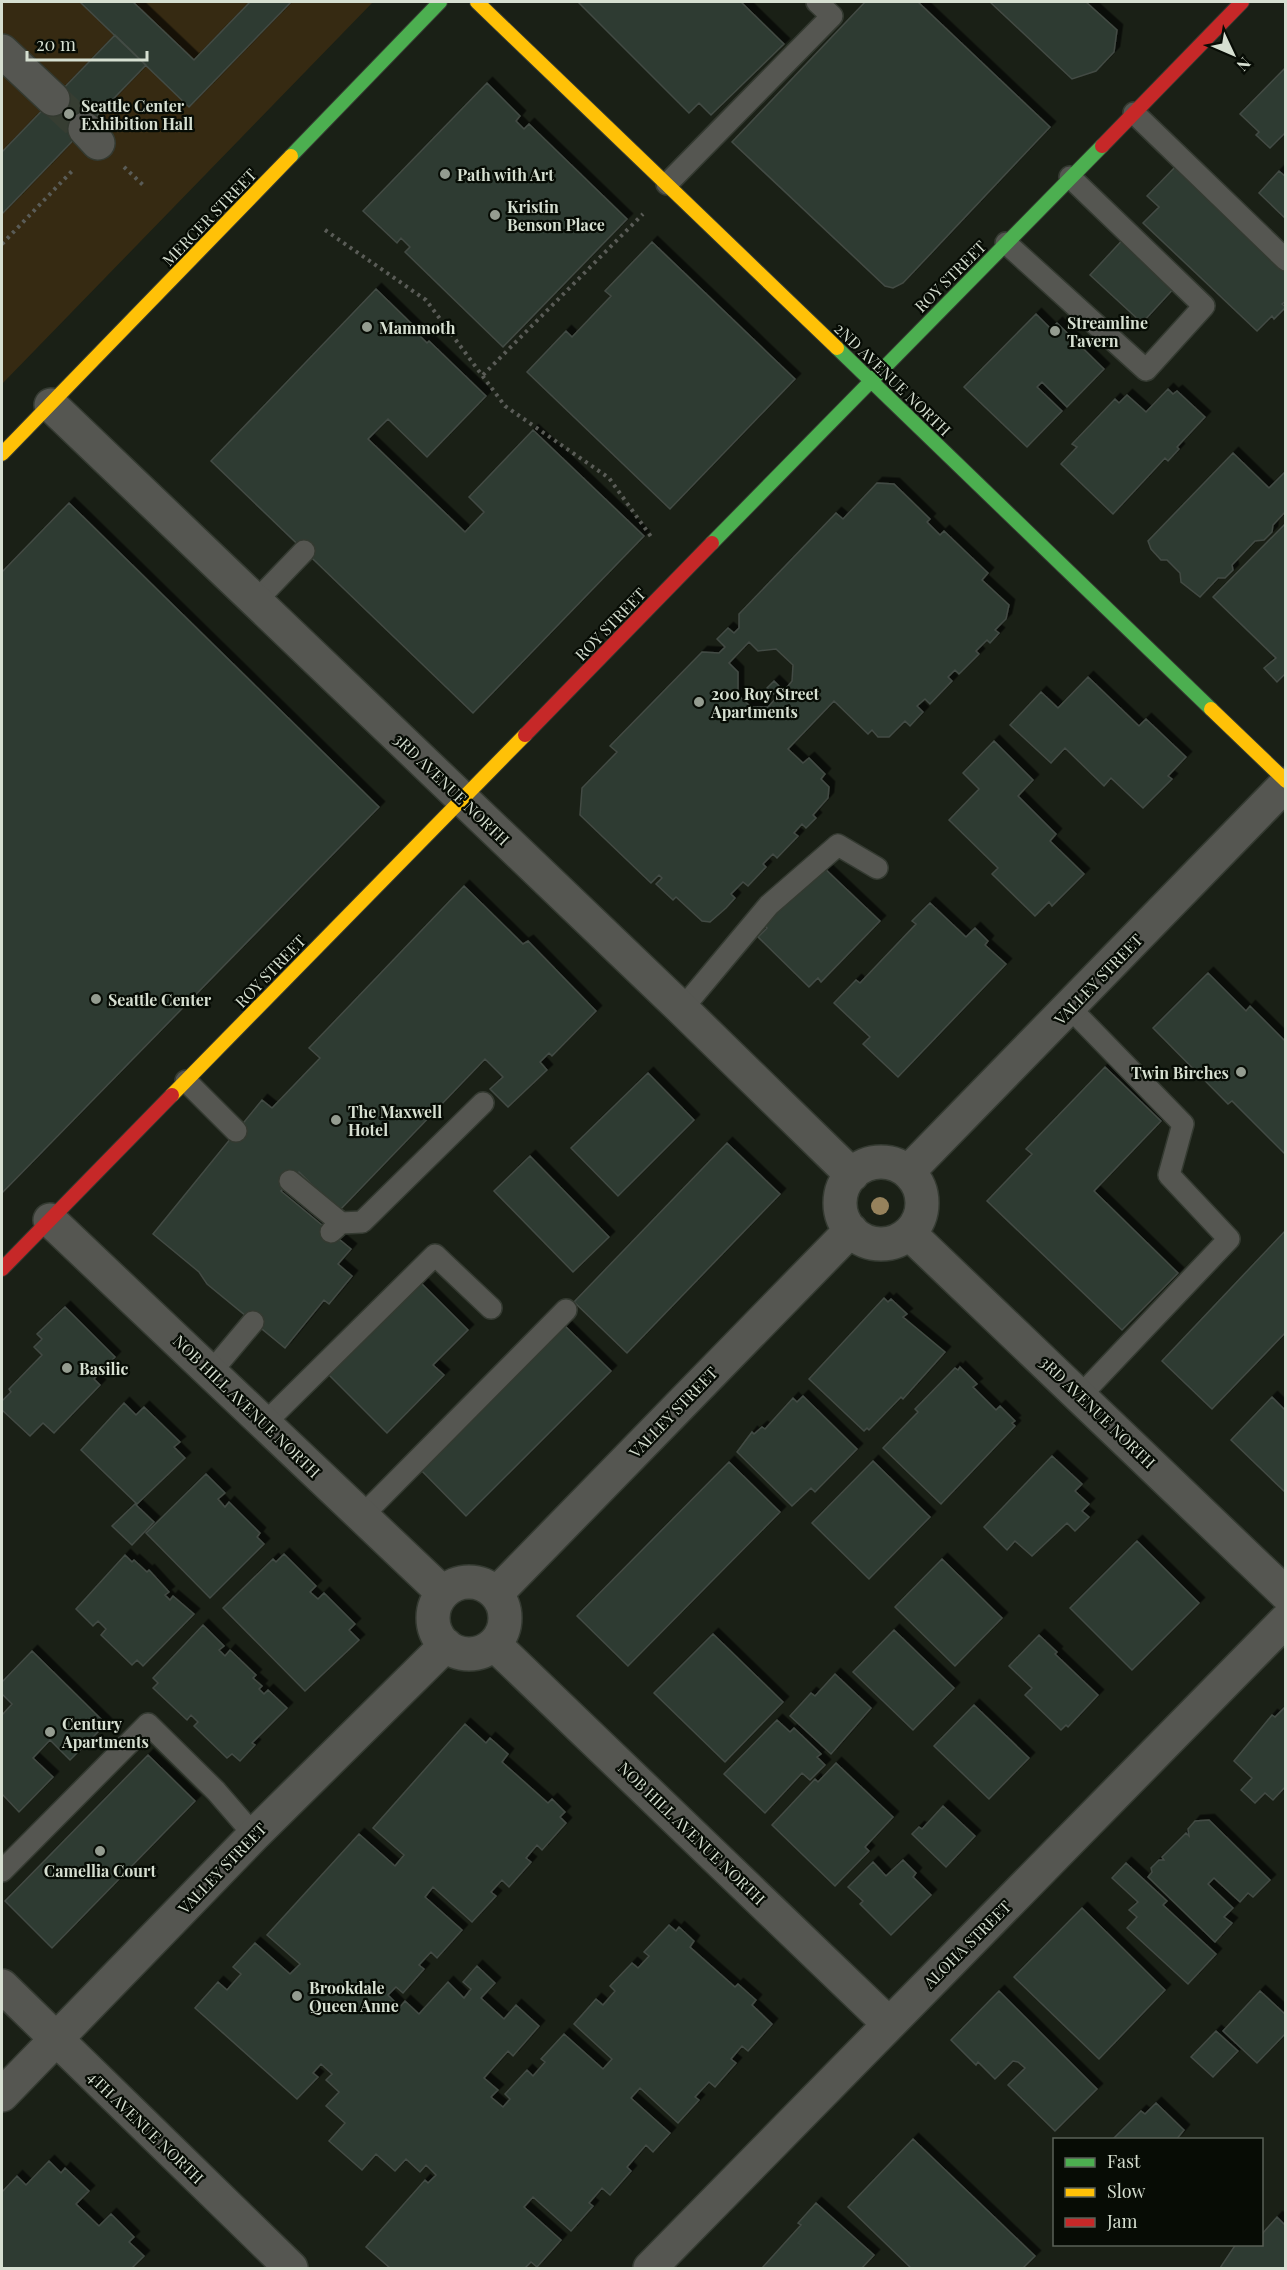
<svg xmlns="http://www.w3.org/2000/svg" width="1287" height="2270" font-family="'Playfair Display',serif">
  <defs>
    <filter id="shadow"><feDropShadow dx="5.5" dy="-5.5" stdDeviation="0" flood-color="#0009"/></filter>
  </defs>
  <rect width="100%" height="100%" fill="#1a2016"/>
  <path fill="#362a12" d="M2 2H373L2 384Z"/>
  <path fill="#2f3a32" stroke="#434b44" stroke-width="1.5" fill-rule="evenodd" filter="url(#shadow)" d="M80 2H133L194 60 250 2H291L189 107Z
    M578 2H741L784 44 711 115 699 103 689 113Z
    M865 2H918L1050 127 903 283 893 288 885 286 732 142Z
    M990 2H1086L1117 30 1114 52 1096 71 1072 79Z
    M115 35 146 65 2 214V152Z
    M1286 67V132L1270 148 1256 135 1259 132 1240 114Z
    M487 83 520 116 516 121 524 129 529 124 627 219 503 347 405 252 410 247 401 238 397 243 363 211Z
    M1178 164 1286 266V301L1282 304 1286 307 1274 319 1272 316 1257 331 1143 223 1159 207 1147 196Z
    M1279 171 1286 177V219L1259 193Z
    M1127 235 1177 285 1142 323 1090 275Z
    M652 242 795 379 670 509 527 372 566 331 572 337 611 296 605 291Z
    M376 289 418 330 416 332 427 343 429 341 486 396 427 457 388 419 368 439 465 532 484 512 469 497 533 430 644 536 473 713 211 461Z
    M1036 314 1051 329 1057 323 1104 369 1067 407 1042 382 1037 387 1062 411 1027 447 964 387Z
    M1168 389 1173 394 1177 391 1205 417 1177 447 1179 449 1168 461 1165 458 1113 514 1061 464 1077 447 1072 444 1115 399 1119 403 1127 395 1146 412Z
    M1233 453 1269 488 1286 471V511L1273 525 1272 532 1264 540 1255 541 1232 565 1233 570 1225 578H1218L1200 597 1181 582 1180 573 1167 560H1161L1151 549 1148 541Z
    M877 483 894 484 930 519 927 522 940 535 944 531 988 573 982 580 1009 605 1006 619 995 630 999 633 990 643 987 640 976 651 979 654 959 674 955 670 948 677 952 681 930 704 925 699 917 706 923 712 910 726 905 721 889 737H878L872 730 868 734 834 701 788 749 803 763 809 758 825 774 821 779 829 787 828 798 813 815 816 818 806 828 802 824 794 833 798 836 777 858 773 854 763 864 766 867 748 886 743 882 731 894 735 898 726 908 710 922 702 921 676 897 673 900 656 884 662 878 659 875 651 883 580 815 582 788 617 752 610 746 702 652 719 653 725 647 717 639 728 628 734 633 739 628V614L836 513 843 519ZM749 642 758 651 776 649 793 665 792 681 784 691 774 681 767 688 777 697 768 707H751L738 695V672L729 663Z
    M69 503 379 807 2 1193V572Z
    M1286 523V673L1277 682 1264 668 1276 658 1213 597Z
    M1088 677 1139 726 1146 719 1186 757 1168 776 1172 779 1143 808 1111 778 1104 786 1065 748 1051 763 1010 725 1041 692 1058 708Z
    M994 741 1033 780 1018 796 1056 834 1050 841 1084 874 1052 906 1049 902 1035 916 992 874 998 868 949 820 979 789 963 773Z
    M822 866 880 921 821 982 818 978 809 987 758 937 767 928 764 925Z
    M464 886 523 944 528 941 596 1011 552 1056 549 1053 540 1062 547 1070 508 1107 490 1089 503 1077 485 1059 339 1211 299 1172 281 1191 351 1249 338 1264 352 1276 329 1304 324 1300 285 1348 207 1284 199 1272 153 1234 262 1100 272 1108 320 1058 309 1048Z
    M930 903 966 937 975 928 988 941 985 945 1006 964 898 1077 863 1044 870 1037 834 1003 856 980 860 983 916 924 912 921Z
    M1208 973 1246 1011 1250 1006 1286 1042V1155L1232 1101 1228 1104 1153 1028Z
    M1105 1067 1161 1121 1094 1191 1178 1273 1122 1330 987 1201 1032 1154 1026 1149Z
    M648 1073 694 1120 618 1196 571 1148Z
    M727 1143 780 1194 627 1353 574 1302Z
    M530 1156 609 1237 573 1272 494 1191Z
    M1285 1231 1286 1332 1212 1409 1162 1361Z
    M421 1283 468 1330 433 1365 444 1375 387 1433 329 1375Z
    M884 1298 888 1302 891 1299 907 1314 903 1317 945 1352 903 1399 901 1397 869 1430 867 1428 864 1431 809 1379Z
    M65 1307 115 1357 94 1379 100 1385 54 1433 43 1423 30 1436 2 1410V1401L11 1392 9 1389 42 1355 34 1347 42 1339 37 1334Z
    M562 1323 611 1371 466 1516 418 1467Z
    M960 1367 977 1384 973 1387 996 1410 1000 1406 1015 1421 1012 1423 1015 1426 941 1504 883 1448 918 1412 915 1409 955 1368 958 1370Z
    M803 1396 857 1449 815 1492 811 1488 792 1506 737 1452 752 1432 754 1434 762 1427 765 1429 793 1398 797 1402Z
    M1272 1397 1286 1411V1493L1231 1440Z
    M124 1403 136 1415 144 1407 180 1442 174 1447 185 1458 137 1504 81 1450Z
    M1052 1456 1082 1484 1075 1491 1089 1504 1082 1511 1089 1517 1075 1531 1067 1523 1032 1556 1015 1541 1007 1550 984 1527Z
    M873 1461 930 1517 869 1579 812 1523Z
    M729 1462 780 1512 628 1666 577 1616Z
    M206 1474 225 1493 218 1499 225 1507 229 1502 260 1533 257 1537 264 1544 210 1598 146 1533Z
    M135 1504 154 1522 132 1545 112 1526Z
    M1137 1541 1199 1603 1132 1670 1070 1608Z
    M284 1554 316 1586 310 1592 318 1599 324 1593 355 1624 349 1630 359 1640 305 1691 223 1608 273 1559 276 1562Z
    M125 1555 132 1562 134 1560 147 1572 149 1570 169 1592 165 1595 170 1600 173 1596 194 1614 143 1666 137 1660 132 1665 101 1635 106 1629 98 1621 93 1626 76 1609Z
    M942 1559 1002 1618 955 1666 895 1607Z
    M203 1625 224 1646 219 1650 225 1656 230 1650 256 1675 253 1678 262 1686 259 1689 264 1694 268 1690 287 1708 252 1743 255 1745 240 1761 232 1754 227 1758 194 1726 198 1722 191 1715 187 1720 153 1688 158 1683 153 1678Z
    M894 1630 954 1688 913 1730 853 1672Z
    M713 1634 783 1702 725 1762 654 1693Z
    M1039 1635 1057 1652 1055 1654 1098 1695 1068 1727 1066 1725 1061 1730 1025 1695 1032 1688 1009 1666Z
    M32 1651 106 1724 70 1760 50 1740 33 1758 53 1777 19 1812 2 1794V1715L12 1704 2 1694V1682Z
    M835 1674 871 1708 831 1754 790 1716 811 1693 815 1696Z
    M974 1705 1029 1758 989 1799 934 1746Z
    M1286 1706V1786L1273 1800 1265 1793 1255 1803 1241 1790 1252 1778 1234 1761 1272 1715 1275 1717Z
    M777 1720 790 1732 794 1728 821 1754 817 1757 825 1765 810 1780 802 1773 765 1813 724 1774Z
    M465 1724 486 1743 490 1738 508 1754 502 1762 548 1803 552 1799 565 1812 560 1817 566 1823 542 1850 537 1845 526 1858 531 1862 509 1887 502 1880 491 1892 496 1896 472 1922 433 1887 425 1897 462 1930 437 1958 431 1952 419 1965 424 1969 403 1993 396 1987 388 1995 400 2007 405 2001 419 2014 448 1982 464 1998 471 1989 463 1982 477 1966 495 1983 481 1998 504 2019 516 2005 539 2026 513 2056 508 2051 484 2078 498 2090 491 2097 503 2107 510 2099 505 2094 527 2070 533 2076 545 2062 541 2059 564 2034 603 2069 612 2059 574 2024 596 1999 603 2005 615 1991 610 1986 632 1963 638 1968 649 1956 644 1952 669 1925 676 1931 679 1927 694 1941 690 1947 735 1987 738 1984 756 2000 752 2005 772 2024 748 2051 742 2046 731 2059 736 2063 715 2087 709 2082 695 2097 699 2100 678 2123 640 2088 631 2098 670 2133 653 2152 646 2145 627 2167 631 2171 610 2195 602 2188 589 2203 593 2206 571 2231 533 2197 524 2207 561 2240 537 2267 531 2262 525 2268H390L366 2247 425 2180 428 2183 436 2175 426 2165 420 2172 406 2159 395 2171 376 2154 362 2170 329 2141 345 2123 326 2106 339 2092 326 2080 332 2074 321 2064 313 2073 318 2077 297 2099 195 2008 218 1982 227 1990 241 1974 233 1967 255 1943 290 1974 300 1964 267 1935 359 1834 395 1866 404 1855 373 1828Z
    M148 1755 195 1801 52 1948 5 1901Z
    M836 1763 893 1817 865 1847 869 1851 835 1886 772 1825 815 1779 818 1782Z
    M943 1806 975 1836 946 1867 912 1834 919 1827 922 1829Z
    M1209 1820 1270 1880 1253 1897 1248 1893 1240 1902 1214 1878 1208 1884 1233 1908 1224 1917 1232 1923 1215 1942 1148 1877 1152 1872 1151 1868 1159 1860H1164L1162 1857 1186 1833 1189 1836 1188 1829 1195 1821Z
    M903 1860 916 1873 913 1877 931 1895 891 1935 860 1904 863 1901 848 1887 873 1862 886 1876Z
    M1126 1863 1167 1901 1163 1905 1216 1954 1188 1984 1127 1928 1137 1917 1129 1910 1138 1902 1112 1878Z
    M1082 1908 1165 1990 1099 2059 1014 1977Z
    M999 1991 1097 2089 1055 2131 1008 2085 1025 2068 1018 2062 1013 2061 995 2079 978 2062 976 2065 951 2040Z
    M1260 1991 1286 2015V2033L1257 2063 1223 2031Z
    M1216 2031 1238 2051 1213 2077 1191 2057Z
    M1156 2103 1184 2130 1176 2140H1112L1141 2111 1145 2114Z
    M913 2139 1035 2256 1023 2268H911L848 2207Z
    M49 2161 61 2173 65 2168 89 2191 76 2204 99 2226 111 2214 134 2237 129 2242 144 2256 132 2268H2V2192L17 2176 26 2185Z
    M816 2203 874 2255 862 2268H762L801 2225 798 2223Z
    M1277 2217 1286 2226V2268H1220L1236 2244H1262V2234Z"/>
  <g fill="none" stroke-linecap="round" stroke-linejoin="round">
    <path stroke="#363d32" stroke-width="33" stroke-dasharray="33 16" stroke-linecap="butt" d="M53 99 85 129"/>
    <g stroke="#343a31" stroke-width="24">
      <path id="lane" d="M1134 113 1286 260
        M667 184 832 16 817 2
        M1006 243 1146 370 1204 306 1070 177
        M256 601 304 551
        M1070 1008 1183 1124 1169 1175 1229 1239 1081 1395
        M682 1009 769 905 838 845 877 868
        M186 1081 236 1131
        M290 1181 341 1223
        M331 1232 341 1223 362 1222 483 1103
        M211 1372 253 1322
        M265 1423 435 1255 491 1308
        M362 1516 566 1310
        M2 1871 148 1724 216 1791 254 1835"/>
    </g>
    <g stroke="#343a31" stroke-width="36">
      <path id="street" d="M2 51 53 99
        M85 129 98 143
        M51 405 682 1009 852 1175
        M840 1203a41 41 0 1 1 82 0a41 41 0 1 1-82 0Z
        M908 1172 1286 784
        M50 1220 443 1593
        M909 1233 1286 1594
        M433 1618a36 36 0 1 1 72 0a36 36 0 1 1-72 0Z
        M496 1594 851 1230
        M494 1644 889 2024
        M2 1986 291 2268
        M2 2095 254 1835 446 1645
        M650 2268 1286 1620"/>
    </g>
    <g stroke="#343a31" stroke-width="16">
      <path id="fast" d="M291 156 440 2
        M837 348 1211 709
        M712 543 1102 146"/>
    </g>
    <g stroke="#343a31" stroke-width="16">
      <path id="slow" d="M477 2 837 348
        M2 454 291 156
        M1211 709 1286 781
        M172 1095 525 735"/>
    </g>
    <g stroke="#343a31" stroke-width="16">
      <path id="jam" d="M1102 146 1242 2
        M525 735 712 543
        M2 1269 172 1095"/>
    </g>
    <path stroke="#5a5c57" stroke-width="4" stroke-dasharray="3 4.5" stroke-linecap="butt" d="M124 167 143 185
      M325 230 426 300 505 406 609 478 652 538
      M2 244 74 169
      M483 375 643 214"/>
    <use href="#lane" stroke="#555651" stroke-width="21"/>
    <use href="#street" stroke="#555651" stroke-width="33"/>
    <use href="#fast" stroke="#4caf50" stroke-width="14"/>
    <use href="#slow" stroke="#ffc107" stroke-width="14"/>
    <use href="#jam" stroke="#c62828" stroke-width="14"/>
  </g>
  <circle fill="#96825c" cx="880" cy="1206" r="9"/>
  <g fill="#949c90" stroke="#070c05" stroke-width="2">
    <circle cx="69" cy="114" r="6"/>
    <circle cx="445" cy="174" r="6"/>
    <circle cx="495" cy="215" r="6"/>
    <circle cx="367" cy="327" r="6"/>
    <circle cx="1055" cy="331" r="6"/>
    <circle cx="699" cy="702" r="6"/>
    <circle cx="96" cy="999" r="6"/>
    <circle cx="1241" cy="1072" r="6"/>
    <circle cx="336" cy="1120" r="6"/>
    <circle cx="67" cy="1368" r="6"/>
    <circle cx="50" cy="1732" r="6"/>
    <circle cx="100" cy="1851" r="6"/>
    <circle cx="297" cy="1996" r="6"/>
  </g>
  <g text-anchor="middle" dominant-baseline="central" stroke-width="4.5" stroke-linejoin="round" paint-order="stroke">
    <g font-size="16" font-weight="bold" fill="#d6dfd1" stroke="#070c05" text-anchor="start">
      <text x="81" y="105">Seattle Center<tspan x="81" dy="18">Exhibition Hall</tspan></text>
      <text x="457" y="174">Path with Art</text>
      <text x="507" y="206">Kristin<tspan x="507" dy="18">Benson Place</tspan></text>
      <text x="1067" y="322">Streamline<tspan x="1067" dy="18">Tavern</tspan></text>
      <text x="379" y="327">Mammoth</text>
      <text x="711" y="693">200 Roy Street<tspan x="711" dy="18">Apartments</tspan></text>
      <text x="108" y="999">Seattle Center</text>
      <text x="1229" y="1072" text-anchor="end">Twin Birches</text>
      <text x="348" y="1111">The Maxwell<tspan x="348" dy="18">Hotel</tspan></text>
      <text x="79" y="1368">Basilic</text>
      <text x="62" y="1723">Century<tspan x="62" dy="18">Apartments</tspan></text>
      <text x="100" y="1870" text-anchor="middle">Camellia Court</text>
      <text x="309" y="1987">Brookdale<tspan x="309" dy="18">Queen Anne</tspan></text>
    </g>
    <g font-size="16" fill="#d6dfd1" stroke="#070c05">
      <text transform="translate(209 217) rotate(-46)">MERCER STREET</text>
      <text transform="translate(950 276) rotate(-45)">ROY STREET</text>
      <text transform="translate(893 379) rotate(44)">2ND AVENUE NORTH</text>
      <text transform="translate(610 624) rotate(-46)">ROY STREET</text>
      <text transform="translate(452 789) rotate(44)">3RD AVENUE NORTH</text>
      <text transform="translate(270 971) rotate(-46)">ROY STREET</text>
      <text transform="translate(1098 979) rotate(-46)">VALLEY STREET</text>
      <text transform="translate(247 1406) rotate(44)">NOB HILL AVENUE NORTH</text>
      <text transform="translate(673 1412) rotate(-46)">VALLEY STREET</text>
      <text transform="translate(1098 1412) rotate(44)">3RD AVENUE NORTH</text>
      <text transform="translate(692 1833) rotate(44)">NOB HILL AVENUE NORTH</text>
      <text transform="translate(222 1868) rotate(-46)">VALLEY STREET</text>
      <text transform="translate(967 1944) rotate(-45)">ALOHA STREET</text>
      <text transform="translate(146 2127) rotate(44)">4TH AVENUE NORTH</text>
    </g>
  </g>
  <rect width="1287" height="2270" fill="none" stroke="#d6dfd1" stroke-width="6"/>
  <rect x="1053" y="2138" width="210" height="108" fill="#070c05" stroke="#5a6057" stroke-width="1.5"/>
  <rect x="1065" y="2158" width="30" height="9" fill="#4caf50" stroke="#5a6057" stroke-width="1.5"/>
  <text x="1107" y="2168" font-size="18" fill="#d6dfd1">Fast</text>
  <rect x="1065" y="2188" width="30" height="9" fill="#ffc107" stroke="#5a6057" stroke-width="1.5"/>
  <text x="1107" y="2198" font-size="18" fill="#d6dfd1">Slow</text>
  <rect x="1065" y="2218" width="30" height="9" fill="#c62828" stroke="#5a6057" stroke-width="1.5"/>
  <text x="1107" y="2228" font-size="18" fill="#d6dfd1">Jam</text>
  <g transform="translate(1233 54) rotate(134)" stroke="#070c05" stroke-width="4.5" paint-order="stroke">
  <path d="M0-4.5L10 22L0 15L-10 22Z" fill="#d6dfd1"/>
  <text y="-9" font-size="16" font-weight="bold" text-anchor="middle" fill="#d6dfd1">N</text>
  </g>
  <path d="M27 51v9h120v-9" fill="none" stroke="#d6dfd1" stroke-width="3"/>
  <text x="36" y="51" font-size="18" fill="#d6dfd1" stroke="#070c05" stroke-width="4.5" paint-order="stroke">20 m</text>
</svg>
